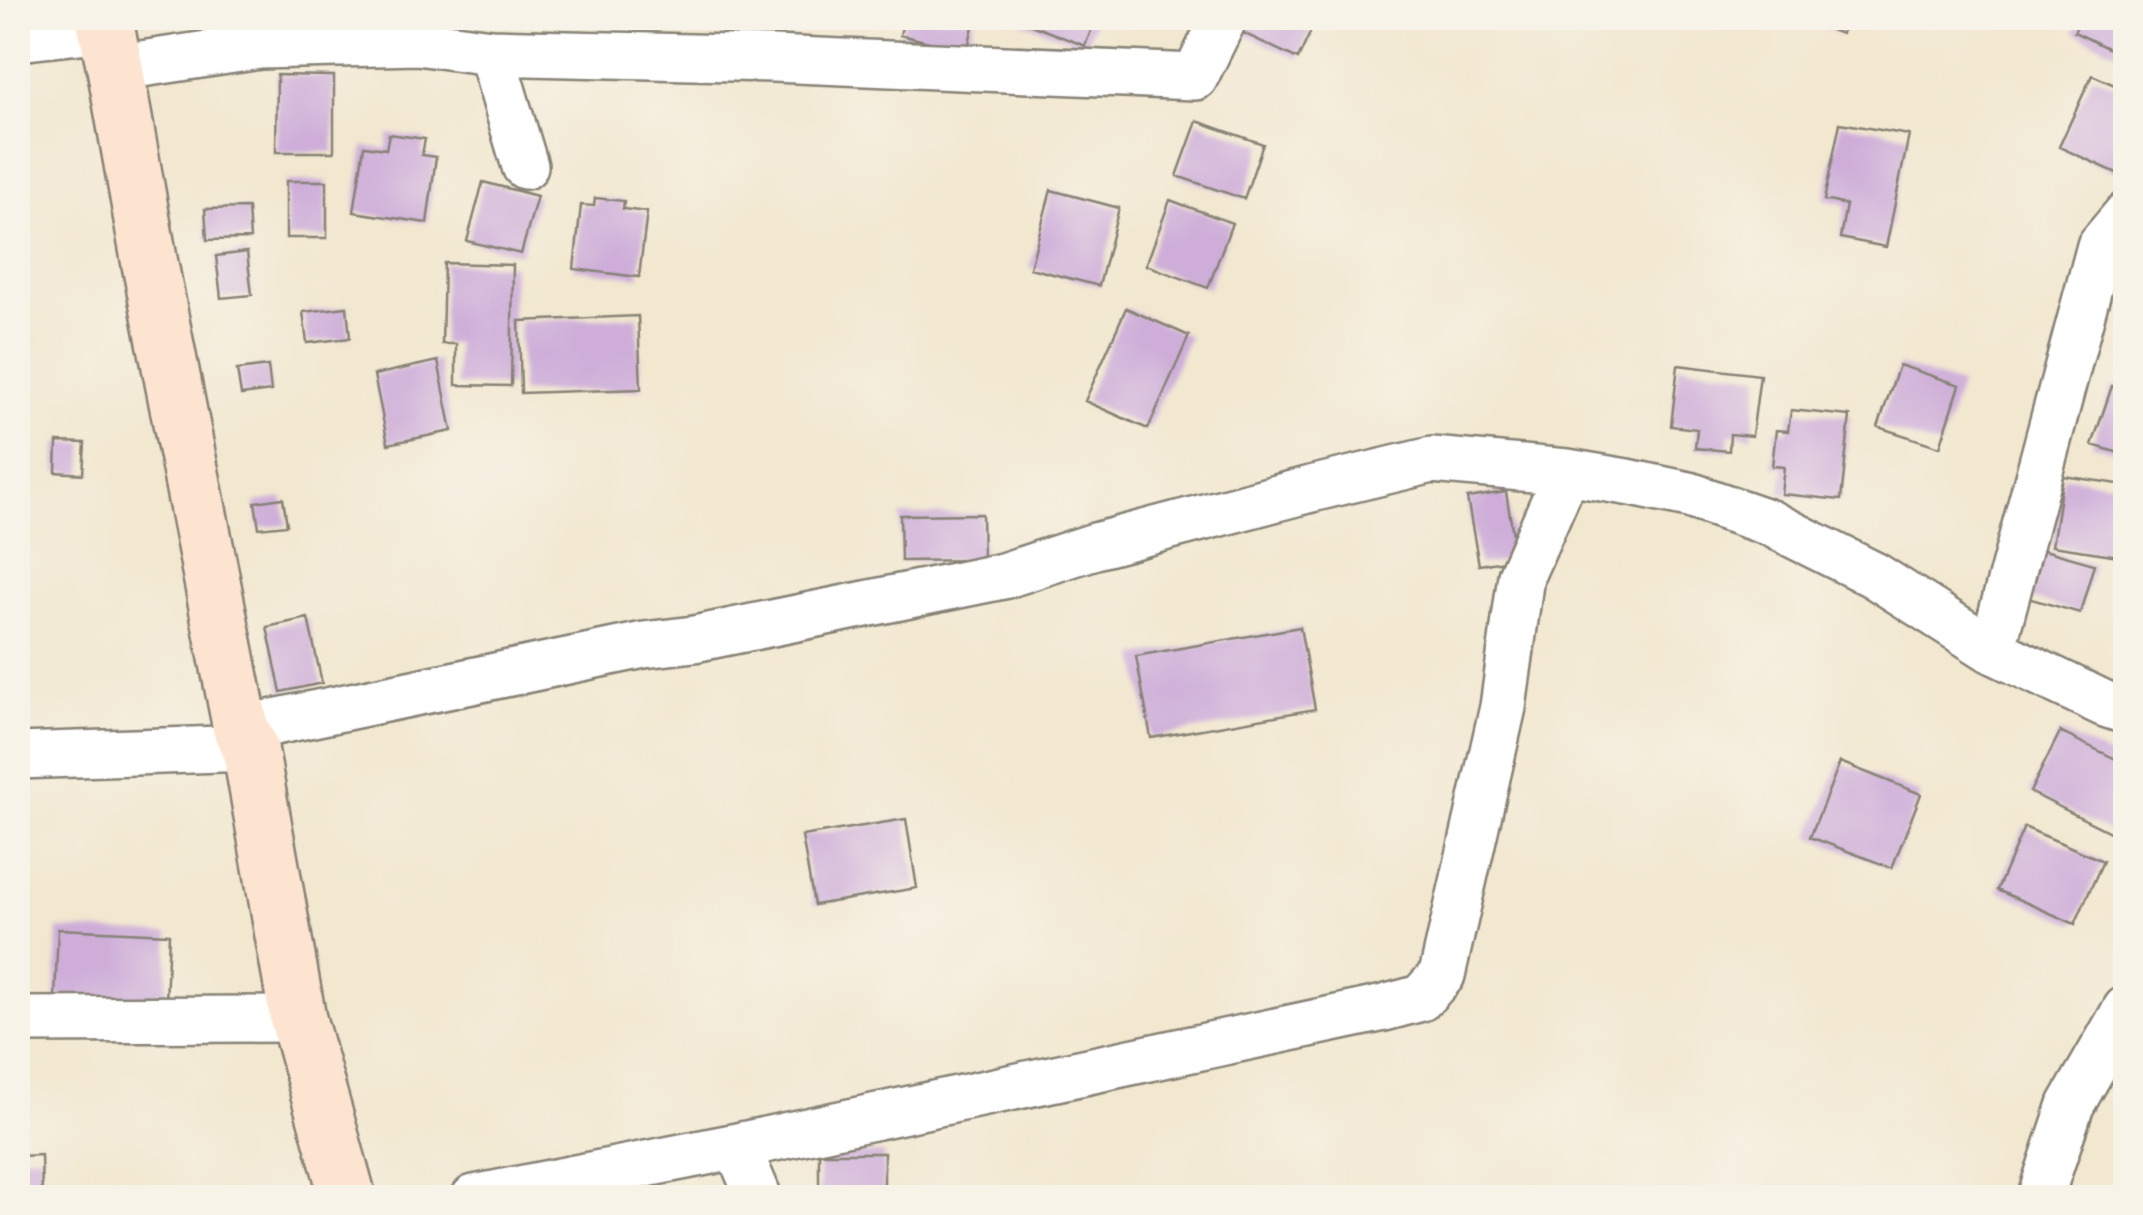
<svg xmlns="http://www.w3.org/2000/svg" width="2143" height="1215" font-family="Dekko,sans-serif">
  <rect width="100%" height="100%" fill="#f7f3e8"/>
  <filter id="ink" filterUnits="userSpaceOnUse"><feTurbulence type="fractalNoise" baseFrequency=".01" numOctaves="2"/><feDisplacementMap in="SourceGraphic" scale="20" xChannelSelector="R" yChannelSelector="G"/><feConvolveMatrix kernelMatrix="1 2 1 2 8 2 1 2 1" color-interpolation-filters="sRGB"/></filter>
  <filter id="wash" filterUnits="userSpaceOnUse"><feTurbulence type="fractalNoise" baseFrequency=".0048" numOctaves="4" result="noise"/><feDisplacementMap in="SourceGraphic" scale="40" xChannelSelector="R" yChannelSelector="G"/><feGaussianBlur stdDeviation="2.25" result="paint"/><feColorMatrix in="noise" values="0 0 0 0 0 0 0 0 0 0 0 0 0 0 0 0 0 1.4 0 .05"/><feComposite in="paint" operator="in"/></filter>
  <g filter="url(#wash)">
    <rect width="100%" height="100%" fill="#f2e7cf"/>
    <g id="blocks">
      <path fill="#ceaed9" d="M904 18H975L967 51 900 35Z
        M1013 18H1096L1085 46Z
        M1251 18H1317L1298 59 1243 33Z
        M1801 18H1848L1841 34Z
        M2081 18H2126V57L2074 32Z
        M277 75 334 76V152H276Z
        M2092 75 2126 90V160L2119 174 2059 147Z
        M1197 121 1263 144 1244 199 1177 176Z
        M1840 123 1909 135 1886 247 1840 238 1846 205 1824 200Z
        M389 134 425 139 422 155 436 157 427 223 354 212 364 146 386 149Z
        M286 181H327V238H286Z
        M483 182 537 196 521 254 467 241Z
        M1051 190 1119 208 1099 286 1030 268Z
        M595 198 624 201 623 209 647 212 639 277 574 269 581 205 594 206Z
        M1170 200 1232 223 1208 288 1146 265Z
        M248 208 250 239 207 240 205 209Z
        M247 252 252 295 221 298 216 256Z
        M444 263 513 265 511 386 456 385V344H442Z
        M347 307 350 338 307 343 303 312Z
        M1126 308 1189 336 1148 429 1085 401Z
        M638 316 641 389 521 393 519 321Z
        M438 361 452 431 388 444 374 375Z
        M1678 365 1760 375 1752 436 1730 434 1729 451 1695 448 1697 429 1671 426Z
        M1899 365 1960 385 1940 447 1878 427Z
        M268 366 271 391 241 395 237 370Z
        M2112 386 2126 390V455L2092 445Z
        M1791 410 1850 416 1841 500 1781 494 1784 467 1772 466 1776 430 1788 431Z
        M57 442 85 443 83 474 56 472Z
        M2063 476 2126 485V557L2052 546Z
        M1506 492 1517 559 1479 565 1467 498Z
        M283 498 287 525 259 528 255 502Z
        M982 514 983 560 901 561 900 515Z
        M2037 548 2094 564 2080 613 2024 597Z
        M308 618 322 683 281 692 267 627Z
        M1300 627 1315 709 1151 738 1136 656Z
        M2060 732 2126 764V806L2112 833 2030 792Z
        M1840 762 1921 794 1892 868 1810 837Z
        M906 819 917 888 814 905 802 836Z
        M2024 827 2103 861 2075 924 1997 890Z
        M58 929 169 934 166 1002 55 997Z
        M819 1153H884V1198H819Z
        M41 1155 42 1198H18V1156Z"/>
    </g>
  </g>
  <g filter="url(#ink)">
    <use href="#blocks" fill-opacity="0" stroke="#878276" stroke-width="2.5"/>
    <g fill="none" stroke-linecap="round" stroke-linejoin="round">
      <g stroke="#878276" stroke-width="50">
        <path id="minor" d="M18 38 106 28
          M491 52 525 166
          M115 68 260 46 417 42 491 52 773 59 1195 77 1224 18
          M1992 650 2100 246 2126 215
          M241 729 644 645 694 639 1003 576 1095 546 1311 489 1432 460 1567 472 1632 483 1689 495 1770 523 1874 575 1992 650 2105 704 2126 711
          M18 756 250 748
          M18 1020 298 1019
          M737 1146 759 1198
          M474 1198 737 1146 1384 1008 1421 998 1442 975 1503 707 1521 576 1567 472
          M2040 1198 2071 1105 2126 1009"/>
      </g>
      <g stroke="#878276" stroke-width="60">
        <path id="secondary" d="M104 18 115 68 149 259 241 729 250 748 298 1019 348 1198"/>
      </g>
      <use href="#minor" stroke="#fff" stroke-width="45"/>
      <use href="#secondary" stroke="#fde4d0" stroke-width="55"/>
    </g>
  </g>
  <rect width="2143" height="1215" fill="none" stroke="#f7f3e8" stroke-width="60"/>
</svg>
